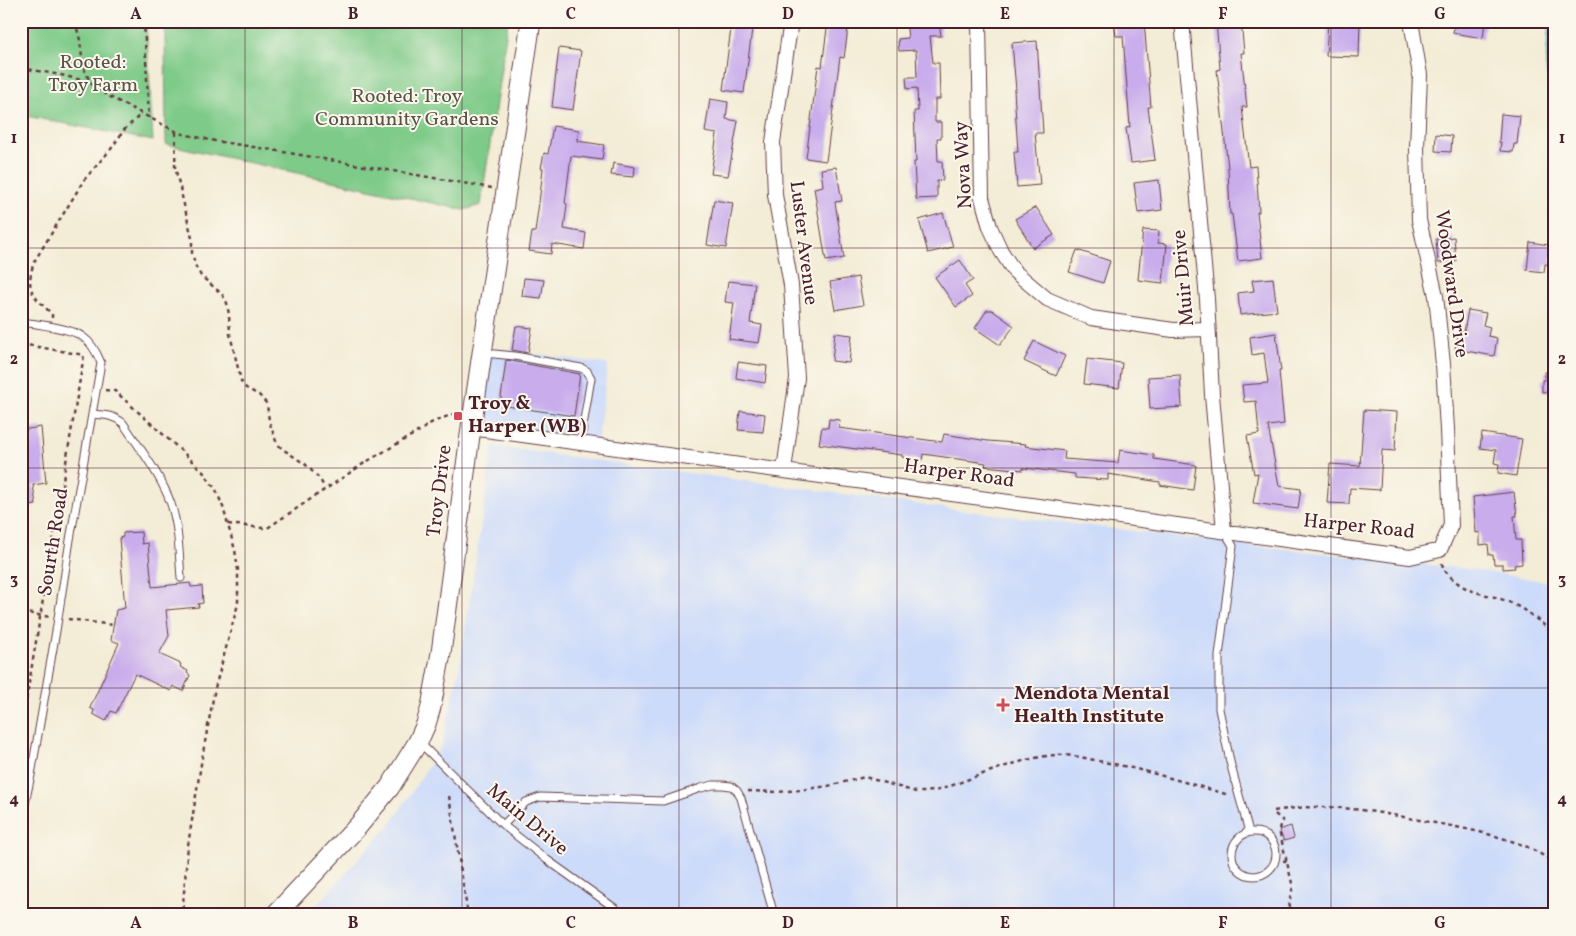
<svg xmlns="http://www.w3.org/2000/svg" width="1576" height="936" font-family="Vollkorn,serif">
  <rect width="100%" height="100%" fill="#fbf7ec"/>
  <filter id="ink" filterUnits="userSpaceOnUse"><feTurbulence type="fractalNoise" baseFrequency=".02" numOctaves="2"/><feDisplacementMap in="SourceGraphic" scale="10" xChannelSelector="R" yChannelSelector="G"/><feConvolveMatrix kernelMatrix="1 2 1 2 8 2 1 2 1" color-interpolation-filters="sRGB"/></filter>
  <filter id="wash" filterUnits="userSpaceOnUse"><feTurbulence type="fractalNoise" baseFrequency=".0096" numOctaves="4" result="noise"/><feDisplacementMap in="SourceGraphic" scale="20" xChannelSelector="R" yChannelSelector="G"/><feGaussianBlur stdDeviation="1.12" result="paint"/><feColorMatrix in="noise" values="0 0 0 0 0 0 0 0 0 0 0 0 0 0 0 0 0 1.4 0 .05"/><feComposite in="paint" operator="in"/></filter>
  <g filter="url(#wash)">
    <rect width="100%" height="100%" fill="#f3ecd6"/>
    <path fill="#cddbfa" d="M483 347 608 364 597 445 471 428Z
      M493 446 951 509 1257 546 1469 569 1555 583V915H308L393 821 442 745 460 664Z"/>
    <path fill="#7eca88" stroke="#64745a" d="M21 21H146L153 141 21 115Z
      M165 21H508L481 205 464 210 166 144Z"/>
    <path fill="#4ab9c1" stroke="#4a6c76" d="M1549 21H1555V132L1546 65Z"/>
    <g id="blocks">
      <path fill="#c8acec" d="M732 21H753L744 93 723 90Z
        M828 21H849L844 58 840 57 826 161 806 158 818 66 822 67Z
        M906 21H939L941 36H930L933 63H939L940 99H935V122H941V138H937L938 161H942L943 180 937 181V198L916 199 914 162H916L914 111H918L917 88 907 89 906 77H917L916 50 899 51 898 39 908 38Z
        M1114 21H1144L1151 107H1148L1155 160 1131 163 1126 128 1130 127 1123 36H1116Z
        M1216 21H1241L1244 53H1241L1247 107H1242L1249 167 1256 166 1259 212H1257L1262 258 1238 261 1232 214H1230L1228 168 1217 70 1220 69Z
        M1328 21H1360L1359 57 1326 56Z
        M1455 21H1485L1483 38 1453 33Z
        M1037 41 1043 133H1035L1040 185 1017 187 1014 152H1018L1014 90H1016L1012 43Z
        M559 48 581 51 573 110 552 107Z
        M710 99 728 102 726 119 738 121 728 176 711 174 717 134 705 132Z
        M1501 114 1520 116 1517 144H1514L1513 152 1500 151 1501 142H1499Z
        M553 126 579 130 577 141 604 145 602 160 571 156 565 203 567 204 564 229 586 233 584 249 552 244 551 254 529 251 532 232H535L541 187 543 168H541L544 153 548 154Z
        M1436 134 1452 136 1451 152 1435 151Z
        M613 163 635 167 634 177 611 175Z
        M836 167 842 201 835 202 844 258 826 261 814 188 823 186 821 169Z
        M1159 180 1162 210 1138 213 1134 183Z
        M714 200 733 203 726 248 707 245Z
        M1036 207 1054 235 1033 248 1015 219Z
        M943 213 953 247 928 253 919 220Z
        M1143 230 1159 231 1158 243 1167 244 1163 283 1138 280Z
        M1454 237 1456 261 1438 263 1436 239Z
        M1530 242 1555 246V257L1552 256 1551 265 1545 264 1544 272 1527 270Z
        M1077 250 1110 261 1103 283 1069 272Z
        M960 260 973 280 965 285 972 296 956 307 935 277Z
        M858 277 863 305 835 310 830 282Z
        M524 278 544 280 541 298 522 296Z
        M1273 278 1277 311 1240 315 1238 293 1254 291 1252 280Z
        M728 281 755 284 750 323 762 325 759 343 729 339 734 303 725 302Z
        M987 310H992L1014 326 1000 345 975 328Z
        M1468 310 1486 313 1483 325 1490 327 1488 336 1497 338 1494 356 1455 349 1459 331 1464 332Z
        M516 326 532 328 528 353 512 350Z
        M835 333 852 335 849 363 832 361Z
        M1276 333 1281 371H1279L1284 424 1268 426 1279 486 1301 489 1298 509 1253 503 1258 473 1254 474 1247 436 1259 434 1256 401 1244 402 1242 385 1268 383 1264 353 1252 355 1250 337Z
        M1034 341 1065 356 1056 376 1024 361Z
        M1087 359 1122 363 1119 388 1084 384Z
        M506 360 580 374 574 416 500 405Z
        M738 362 767 366 765 383 736 378Z
        M1545 372H1555V391L1542 392V380H1545Z
        M1180 375 1182 407 1150 409 1148 377Z
        M1364 410 1397 412 1395 451 1382 450 1380 490 1350 488 1349 504 1327 503 1330 464 1360 466Z
        M740 411 765 414 763 432 738 430Z
        M829 419 840 420 839 428 942 442 944 434 988 441 1026 444 1025 446 1065 451 1064 459 1118 463 1120 450 1154 455V459L1196 465 1193 490 1160 485V482L1108 474V480L1075 478V474L1023 468V470L985 466 986 463 923 454 922 460 902 457V455L819 444 822 427 828 428Z
        M41 427 46 483 33 485 36 505 21 507V430Z
        M1482 433 1522 439 1516 476 1498 473 1499 464 1494 463 1496 450 1480 448Z
        M1514 492 1517 516H1514L1516 540H1521L1522 564 1514 565 1515 568 1503 569V564H1494L1493 555H1489L1488 544 1480 545V532L1476 533 1473 497Z
        M141 532 142 544 148 543 152 587 190 583 191 587 202 586 203 603 198 604 199 607 166 610 169 636 159 654 181 664 180 667 188 671 187 673 190 675 183 691 173 686 171 691 135 674 116 713 111 711 106 721 93 714 94 710 90 708 119 643 111 640 116 610 125 608 119 538 123 537V533Z
        M1291 826 1294 838 1284 841 1279 830Z"/>
    </g>
  </g>
  <g filter="url(#ink)">
    <use href="#blocks" fill-opacity="0" stroke="#633e45" stroke-width="1"/>
    <g fill="none" stroke-linecap="round" stroke-linejoin="round">
      <g stroke="#633e45" stroke-width="9">
        <path id="lane" d="M21 322C36 324 72 328 83 337 92 343 97 353 101 363L70 540 56 631 31 775 21 822
          M484 353 515 356 581 368 587 371 591 378 580 444
          M92 414C104 415 113 415 123 423 140 449 161 475 171 504 179 528 179 553 181 578
          M1225 532 1233 546 1219 656V709L1231 766 1249 832
          M419 742 503 825 546 859 616 909 622 915
          M503 825 526 802 540 797 663 801 701 788 713 785H723L731 786 737 791 741 798 774 915
          M1232 854a22 22 0 1 1 44 0a22 22 0 1 1-44 0Z"/>
      </g>
      <g stroke="#633e45" stroke-width="16">
        <path id="street" d="M979 21 982 198 990 227 1001 251 1014 271 1047 299 1091 318 1173 330 1208 329
          M1182 21 1207 299 1212 395 1224 531
          M471 428 1410 557 1440 550 1451 525 1447 429 1443 364 1436 296 1419 220 1417 147 1420 75 1411 21
          M784 470 797 378 791 285 775 195 773 142 791 21"/>
      </g>
      <g stroke="#633e45" stroke-width="21">
        <path id="secondary" d="M275 915 359 825 390 787 418 742 426 724 431 707 441 653 471 428 531 21"/>
      </g>
      <path stroke="#633e45" stroke-width="2.5" stroke-dasharray="4 4" stroke-linecap="butt" d="M75 21 80 40 83 66 90 82 97 89 112 98 179 133 215 141 266 149 492 188
        M144 21 149 118
        M21 68 61 75 90 82
        M21 113H22
        M176 132 175 167 192 238V253L196 267 201 276 222 294 227 303 229 315 230 334 241 381 246 388 259 395 267 404 269 421 277 444 284 450 305 464 319 478 325 488
        M1552 252 1555 251
        M52 318V314C32 295 25 290 34 262L84 180 111 149 124 130 141 114
        M21 344 84 355
        M105 390 115 391 187 456 204 473 216 490 223 507 235 550 238 570V604L215 688 202 758 188 845 182 915
        M228 524 263 528 269 527 366 462 421 430 431 423 453 414H456
        M1442 563C1443 569 1445 571 1450 576 1470 597 1490 592 1513 604 1529 612 1542 623 1555 635
        M21 612 50 617
        M68 619 113 625
        M21 731 84 355
        M748 791 777 792 800 790 828 786 865 777 916 792H925L939 790C974 778 1019 758 1055 755 1071 754 1088 759 1104 762 1146 770 1187 783 1229 795
        M449 796 468 915
        M1274 811C1324 802 1366 810 1414 819 1451 826 1490 832 1525 846 1535 850 1545 857 1555 863
        M1275 814 1283 821 1280 825 1279 830 1293 887 1289 902 1292 915
        M1275 860 1287 861
        M21 900 32 915"/>
      <use href="#lane" stroke="#fff" stroke-width="7"/>
      <use href="#street" stroke="#fff" stroke-width="14"/>
      <use href="#secondary" stroke="#fff" stroke-width="19"/>
    </g>
  </g>
  <path fill="none" stroke="#4a1f2b" stroke-width="1" stroke-opacity="0.55" d="M245 21V915M462 21V915M679 21V915M897 21V915M1114 21V915M1331 21V915M21 248H1555M21 468H1555M21 688H1555"/>
  <g fill="#d1495b" stroke="#fbf7ec" stroke-width="2">
    <rect x="453" y="411" width="10" height="10" rx="2.5"/>
    <path d="M1000.5 697.5h5v5h5v5h-5v5h-5v-5h-5v-5h5z"/>
  </g>
  <g text-anchor="middle" dominant-baseline="central" stroke-width="4" stroke-linejoin="round" paint-order="stroke">
    <g font-size="20" fill="#5a5247" stroke="#fbf7ec">
      <text x="93" y="63">Rooted:<tspan x="93" dy="23">Troy Farm</tspan></text>
      <text x="407" y="97">Rooted: Troy<tspan x="407" dy="23">Community Gardens</tspan></text>
    </g>
    <g font-size="20" fill="#4a1f2b" stroke="#fbf7ec">
      <text transform="translate(964 165) rotate(-93)">Nova Way</text>
      <text transform="translate(803 243) rotate(83)">Luster Avenue</text>
      <text transform="translate(1184 278) rotate(-95)">Muir Drive</text>
      <text transform="translate(1451 284) rotate(82)">Woodward Drive</text>
      <text transform="translate(959 474) rotate(8)">Harper Road</text>
      <text transform="translate(440 491) rotate(-83)">Troy Drive</text>
      <text transform="translate(1359 527) rotate(6)">Harper Road</text>
      <text transform="translate(54 542) rotate(-81)">Sourth Road</text>
      <text transform="translate(527 820) rotate(40)">Main Drive</text>
    </g>
    <g font-size="20" font-weight="bold" fill="#4a1f2b" stroke="#fbf7ec" text-anchor="start">
      <text x="468" y="404">Troy &amp;<tspan x="468" dy="23">Harper (WB)</tspan></text>
      <text x="1014" y="694">Mendota Mental<tspan x="1014" dy="23">Health Institute</tspan></text>
    </g>
  </g>
  <rect width="1576" height="936" fill="none" stroke="#fbf7ec" stroke-width="55"/>
  <rect x="28" y="28" width="1520" height="880" fill="none" stroke="#4a1f2b" stroke-width="2"/>
  <g font-size="16" text-anchor="middle" font-weight="bold" fill="#4a1f2b">
    <text x="136" y="19">A</text>
    <text x="353" y="19">B</text>
    <text x="571" y="19">C</text>
    <text x="788" y="19">D</text>
    <text x="1005" y="19">E</text>
    <text x="1223" y="19">F</text>
    <text x="1440" y="19">G</text>
    <text x="14" y="143">1</text>
    <text x="1562" y="143">1</text>
    <text x="14" y="364">2</text>
    <text x="1562" y="364">2</text>
    <text x="14" y="584">3</text>
    <text x="1562" y="584">3</text>
    <text x="14" y="804">4</text>
    <text x="1562" y="804">4</text>
    <text x="136" y="928">A</text>
    <text x="353" y="928">B</text>
    <text x="571" y="928">C</text>
    <text x="788" y="928">D</text>
    <text x="1005" y="928">E</text>
    <text x="1223" y="928">F</text>
    <text x="1440" y="928">G</text>
  </g>
</svg>
